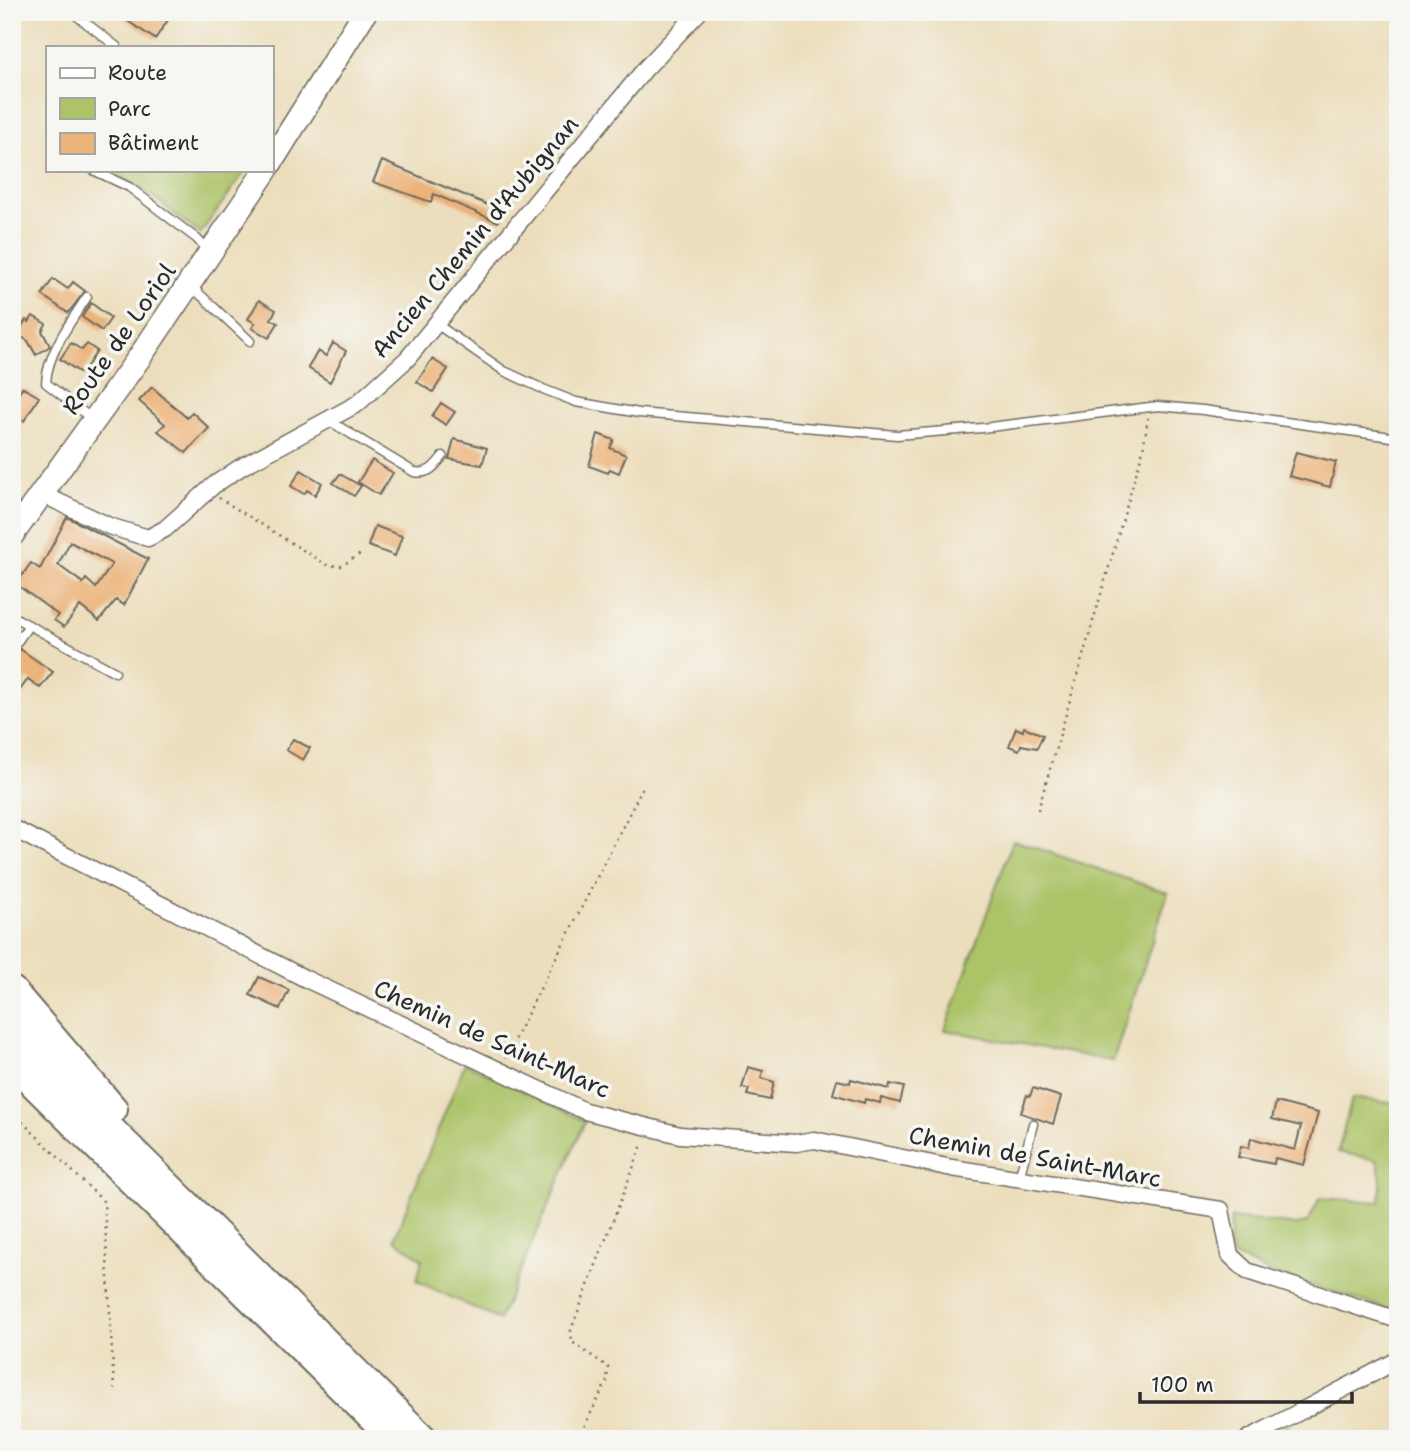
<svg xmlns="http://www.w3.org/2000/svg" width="1410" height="1451" font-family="'Shantell Sans',sans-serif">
  <rect width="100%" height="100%" fill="#f6f6f2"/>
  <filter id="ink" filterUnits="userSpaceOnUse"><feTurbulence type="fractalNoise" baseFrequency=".0143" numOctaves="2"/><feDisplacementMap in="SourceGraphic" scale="14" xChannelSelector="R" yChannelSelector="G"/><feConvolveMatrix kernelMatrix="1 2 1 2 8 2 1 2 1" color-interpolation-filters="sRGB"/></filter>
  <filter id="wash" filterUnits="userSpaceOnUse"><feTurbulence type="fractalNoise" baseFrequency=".00686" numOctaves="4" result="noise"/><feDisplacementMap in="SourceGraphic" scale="28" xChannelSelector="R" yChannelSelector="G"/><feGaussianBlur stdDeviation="1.57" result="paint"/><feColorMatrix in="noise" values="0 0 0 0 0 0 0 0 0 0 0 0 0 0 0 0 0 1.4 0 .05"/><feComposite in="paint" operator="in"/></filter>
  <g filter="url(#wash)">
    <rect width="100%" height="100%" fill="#ecdebc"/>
    <path fill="#acc368" stroke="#6c774a" stroke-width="2" d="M109 170H246L200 234 147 192Z
      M1013 840 1168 893 1113 1061 945 1030Z
      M465 1063 585 1121 499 1320 417 1281 422 1259 394 1239Z
      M1352 1098 1398 1104V1312L1268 1272 1234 1256 1229 1245 1231 1218 1298 1225 1308 1222 1320 1198 1380 1202 1381 1179 1377 1160 1338 1152Z"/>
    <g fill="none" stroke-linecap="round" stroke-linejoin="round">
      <path stroke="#46b5bf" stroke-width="4.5" d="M1380 1378 1398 1369
        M1267 1439 1288 1426"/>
    </g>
    <g id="blocks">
      <path fill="#ecb37a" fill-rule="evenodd" d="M114 12H156L168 20 155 39Z
        M382 161 503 211 498 222 434 194 431 202 373 182Z
        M53 279 68 289 73 282 85 291 68 313 42 295Z
        M259 300 276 310 271 319 278 323 269 338 252 328 255 323 248 319Z
        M91 303 111 318 102 331 82 317Z
        M33 316 46 324 42 331 50 346 36 355 28 341 17 334 26 320 29 322Z
        M71 343 82 350 87 344 97 351 82 374 60 359Z
        M333 343 346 351 330 382 308 368 318 351 326 356Z
        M432 359 448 369 433 392 417 382Z
        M22 387 39 397 24 421 12 415V391L18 395Z
        M152 387 187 418 192 412 209 428 186 453 158 431 165 424 139 401Z
        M441 403 455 412 446 425 432 416Z
        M598 434 614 440 610 448 626 455 619 473 610 469 608 473 589 466Z
        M454 439 487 448 482 465 449 459Z
        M1296 452 1336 462 1330 487 1289 476Z
        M372 460 393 473 379 495 358 482Z
        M301 470 322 483 315 495 307 490 304 494 291 486Z
        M340 474 361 486 354 496 333 483Z
        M67 517 148 559 124 605 116 600 99 621 80 606 64 627 54 620 58 615 16 584 31 563 40 569ZM70 542 112 564 96 588 86 579 83 583 58 565Z
        M375 526 402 536 395 556 368 546Z
        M20 649 53 672 40 688 28 679 20 690 12 684V655Z
        M1024 727 1043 735 1037 748 1021 745 1019 750 1009 746 1016 728 1023 731Z
        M293 739 310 748 303 760 286 750Z
        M259 977 289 990 280 1009 250 995Z
        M748 1067 763 1071 761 1078 774 1082 770 1100 747 1095 749 1089 742 1088Z
        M851 1079 889 1089 890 1084 904 1087 900 1103 881 1098 880 1103 865 1099 864 1103 833 1094 837 1080 850 1083Z
        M1033 1088 1061 1097 1053 1124 1021 1113 1027 1095 1030 1096Z
        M1276 1102 1318 1113 1304 1165 1275 1158 1274 1164 1238 1157 1241 1146 1249 1148 1251 1138 1295 1150 1301 1126 1272 1119Z"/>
    </g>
  </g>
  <g filter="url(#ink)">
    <use href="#blocks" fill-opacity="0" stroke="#6f6a5e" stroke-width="2"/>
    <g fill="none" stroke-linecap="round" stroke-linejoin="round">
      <g stroke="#6f6a5e" stroke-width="11">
        <path id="lane" d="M72 12 117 47
          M93 170 129 187 197 239 208 251
          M191 286 250 341
          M87 297C71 321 47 354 46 383L92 419
          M435 323 504 371 543 389 576 402 639 413 897 435 982 428 1158 406 1203 410 1398 438
          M328 420 414 472C429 475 435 466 443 456
          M12 503 23 515
          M12 616 115 672
          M12 649 29 625
          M1019 1179 1033 1124"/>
      </g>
      <g stroke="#6f6a5e" stroke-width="19">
        <path id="street" d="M42 494 109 526 148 538 165 529 214 485 241 467 357 404 407 359 645 69 699 12
          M12 828 306 979 585 1111 680 1135 796 1143 814 1140 952 1168 1221 1210 1230 1255 1247 1271 1398 1320
          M1248 1439 1398 1360"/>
      </g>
      <g stroke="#6f6a5e" stroke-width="26">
        <path id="secondary" d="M271 162 365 12
          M12 535 139 358 266 170"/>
      </g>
      <g stroke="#6f6a5e" stroke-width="32">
        <path id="highway" d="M12 991 113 1109
          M12 1032 423 1439
          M12 1062 394 1439"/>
      </g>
      <path stroke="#6f6a5e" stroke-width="2.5" stroke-dasharray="2 5" stroke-linecap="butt" d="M219 498 327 565 341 566 362 553
        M1038 810 1143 450 1148 418
        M505 1058 644 785
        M12 1112 104 1202 114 1389
        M578 1439 607 1381 608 1367 572 1342 571 1330 643 1142"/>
      <use href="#lane" stroke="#fff" stroke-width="8"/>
      <use href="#street" stroke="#fff" stroke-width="16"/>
      <use href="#secondary" stroke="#fff" stroke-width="23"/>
      <use href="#highway" stroke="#fff" stroke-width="28"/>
    </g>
  </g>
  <g text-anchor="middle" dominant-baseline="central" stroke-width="7" stroke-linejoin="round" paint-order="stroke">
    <g font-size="24" fill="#2b2b2b" stroke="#f6f6f2">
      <text transform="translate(475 237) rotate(-50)">Ancien Chemin d'Aubignan</text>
      <text transform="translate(119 339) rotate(-55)">Route de Loriol</text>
      <text transform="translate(492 1039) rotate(24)">Chemin de Saint-Marc</text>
      <text transform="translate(1035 1157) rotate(10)">Chemin de Saint-Marc</text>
    </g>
  </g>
  <rect width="1410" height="1451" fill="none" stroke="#f6f6f2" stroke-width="42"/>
  <rect x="46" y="46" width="228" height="126" fill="#f6f6f2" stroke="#a5a5a2" stroke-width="2"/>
  <rect x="60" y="68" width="35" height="10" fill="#ffffff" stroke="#a5a5a2" stroke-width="2"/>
  <text x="108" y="80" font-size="21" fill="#2b2b2b">Route</text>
  <rect x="60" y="98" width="35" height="21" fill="#acc368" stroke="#a5a5a2" stroke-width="2"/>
  <text x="108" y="116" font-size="21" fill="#2b2b2b">Parc</text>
  <rect x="60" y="133" width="35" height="21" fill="#ecb37a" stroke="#a5a5a2" stroke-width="2"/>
  <text x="108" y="150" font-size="21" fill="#2b2b2b">Bâtiment</text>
  <path d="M1140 1392v10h212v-10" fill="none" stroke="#2b2b2b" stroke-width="3.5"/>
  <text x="1151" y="1392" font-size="21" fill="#2b2b2b" stroke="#f6f6f2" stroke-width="5" paint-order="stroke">100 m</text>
</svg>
